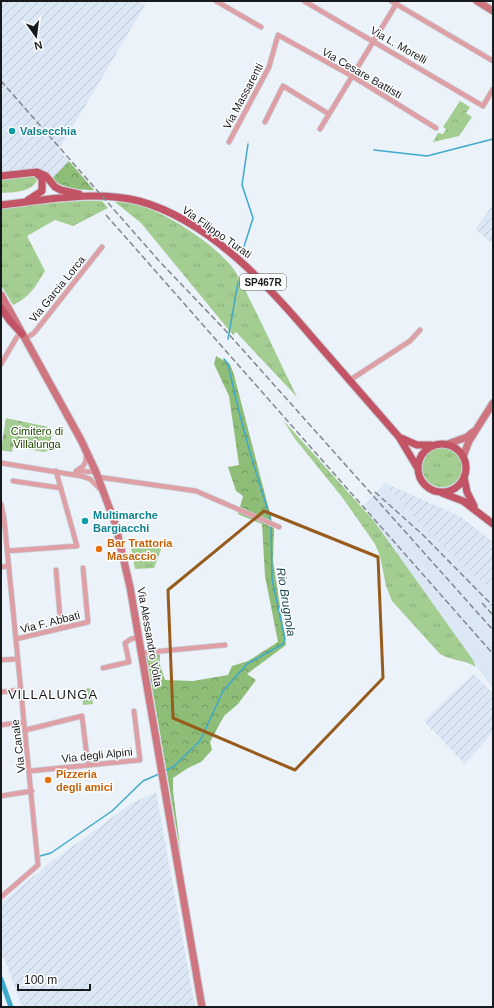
<svg xmlns="http://www.w3.org/2000/svg" width="494" height="1008" font-family="Arial,sans-serif">
  <defs>
    <pattern id="industrial-furrows" width="10" height="10" patternUnits="userSpaceOnUse"><rect width="10" height="10" fill="#dbe7f5"/><path d="M-1 1l2-2M0 10L10 0M9 11l2-2" fill="none" stroke="#bbc6d2"/></pattern>
    <pattern id="grass-tufts" width="24" height="20" patternUnits="userSpaceOnUse"><rect width="24" height="20" fill="#a4cd91"/><path d="M3 7l-1-3M5 7V3M7 7l1-3M15 17l-1-3M17 17v-4M19 17l1-3" fill="none" stroke="#8caf7d"/></pattern>
    <pattern id="forest-crowns" width="20" height="18" patternUnits="userSpaceOnUse"><rect width="20" height="18" fill="#8ebd78"/><path d="M2 6a3 3 0 1 1 6 0M12 15a3 3 0 1 1 6 0" fill="none" stroke="#739962"/></pattern>
    <pattern id="cemetery-stones" width="16" height="16" patternUnits="userSpaceOnUse"><rect width="16" height="16" fill="#a4cd91"/><path d="M2 7V4a2 2 0 0 1 4 0v3zM10 15v-3a2 2 0 0 1 4 0v3z" fill="#8caf7d"/></pattern>
    <pattern id="park-crowns" width="20" height="18" patternUnits="userSpaceOnUse"><rect width="20" height="18" fill="#a4cd91"/><path d="M2 6a3 3 0 1 1 6 0M12 15a3 3 0 1 1 6 0" fill="none" stroke="#8caf7d"/></pattern>
  </defs>
  <rect width="100%" height="100%" fill="#ebf2fa"/>
  <path fill="#dbe7f5" d="M385 483 461 517 493 542V689L363 506Z"/>
  <path fill="url(#industrial-furrows)" d="M1 1H139L145 5 59 150 69 161 52 179 44 172 1 174Z
    M493 205V244L475 229Z
    M385 483 461 517 493 544V589L475 576 422 526Z
    M473 674 493 693V732L465 764 424 721Z
    M156 792 195 1007H22L4 957 1 958V903L51 862 132 803Z"/>
  <path fill="url(#grass-tufts)" d="M34 176 37 181C29 193 14 192 1 193V180Z
    M81 201H102L108 208 73 226 55 220 27 236 45 271C35 287 30 297 13 305L1 285V209L15 206Z
    M115 202C148 198 217 244 235 271 243 284 249 299 256 312 270 340 283 369 297 397L236 332 233 335 141 223Z
    M283 420 374 521 473 660 476 667C464 659 451 661 440 654L392 601 386 586 380 556 375 544 342 497 295 439Z
    M422 467a20 20 0 1 1 40 0a20 20 0 1 1-40 0Z
    M130 543 162 547 154 568 135 569Z
    M160 654V665L149 669 146 656Z"/>
  <path fill="url(#forest-crowns)" d="M69 161 94 190C83 191 60 187 52 179Z
    M216 356 230 364 234 375 274 529 273 561 286 645 247 674 256 680 238 704 224 716 210 742 212 750 201 762 188 768 173 778V791L181 855 149 669 160 665 165 680 193 681 228 675 232 666 248 661 278 642 265 576 262 524 238 514 243 496 236 491 228 467 239 465 229 396 214 364Z"/>
  <path fill="url(#cemetery-stones)" d="M6 418 48 427 52 432 49 450 44 452 13 446 12 452 1 450Z"/>
  <path fill="url(#park-crowns)" d="M460 101 470 107 466 113 472 117 459 136 433 142 438 133 443 134 446 129 443 127Z
    M90 688 93 704 83 705 81 690Z"/>
  <g fill="none" stroke-linecap="round" stroke-linejoin="round">
    <path stroke="#3ea9ca" stroke-width="1.5" d="M374 150 427 156 493 139
      M242 253 253 218 242 185 248 144
      M228 339 238 282
      M224 359 228 364C239 416 253 466 270 516V522
      M164 771 173 767 200 741 223 691 247 664 283 644 285 639 272 579 271 526
      M40 856 51 853 112 811 143 781 159 774"/>
    <path stroke="#3ea9ca" stroke-width="5" d="M1 979 11 1007"/>
    <g stroke="#c9cfd7" stroke-width="6">
      <path id="street" d="M216 1 261 27
        M304 1 483 106 493 89
        M391 1 493 61
        M265 122 283 86 329 114
        M320 129 398 1
        M229 142 269 67 278 35 352 76 436 128
        M25 339 34 333 102 247
        M1 364 17 337 22 334
        M350 380 410 341 420 330
        M1 463 81 476 90 479 101 490
        M76 471C83 467 87 464 86 455
        M79 471 96 472
        M98 477 196 491 279 527
        M13 481 61 488
        M1 504 4 518 38 865 1 897
        M108 529 116 528
        M7 551 77 546 56 471
        M1 567 9 566
        M56 570 61 628
        M16 639 88 622 83 568
        M141 653 225 645
        M1 660 17 659
        M103 668 129 662 125 643 131 639 139 637
        M1 692 21 690
        M1 725 24 722
        M26 730 82 716 88 765
        M30 771 140 760 134 711
        M1 796 32 791"/>
    </g>
    <g stroke="#c9cfd7" stroke-width="9">
      <path id="secondary" d="M477 1 493 11
        M1 295 81 440 96 472 115 523 130 587 202 1007
        M448 444 467 437 473 432
        M463 457 469 441 493 403"/>
    </g>
    <g stroke="#c9cfd7" stroke-width="9">
      <path id="primary" d="M1 176 37 172 46 176 55 187 61 190 79 194
        M28 200 42 191V178L36 173
        M1 205C46 200 94 190 139 201 212 221 271 289 318 344 345 375 372 406 399 437L417 467
        M1 308 10 321 22 334
        M401 438 417 445H431
        M418 468a24 24 0 1 1 48 0a24 24 0 1 1-48 0Z
        M464 477 467 492 474 506
        M442 493 463 501 493 524"/>
    </g>
    <use href="#street" stroke="#de9fa5" stroke-width="4.5"/>
    <use href="#secondary" stroke="#cf7580" stroke-width="7"/>
    <use href="#primary" stroke="#c25466" stroke-width="7"/>
    <path stroke="#82878c" stroke-width="1.5" stroke-dasharray="6 3" stroke-linecap="butt" d="M1 81 160 262 226 331 493 630
      M106 215 493 654
      M375 492 423 535 493 606
      M482 603 493 615"/>
  </g>
  <path fill="none" stroke="#975c1c" stroke-width="3" stroke-linejoin="round" d="M264 511 378 557 383 678 295 770 173 718 168 590Z"/>
  <g fill="#0f9aa8" stroke="#fff" stroke-width="1.5">
    <circle cx="12" cy="131" r="4"/>
    <circle cx="85" cy="521" r="4"/>
  </g>
  <g fill="#e8710a" stroke="#fff" stroke-width="1.5">
    <circle cx="99" cy="549" r="4"/>
    <circle cx="48" cy="780" r="4"/>
  </g>
  <g text-anchor="middle" dominant-baseline="central" stroke-width="3" stroke-linejoin="round" paint-order="stroke">
    <rect fill="#fff" stroke="#5d5f61" stroke-width="1" x="240" y="274" width="46" height="16" rx="3"/>
    <g font-size="10" font-weight="bold" fill="#171a1d">
      <text x="263" y="282">SP467R</text>
    </g>
    <g font-size="11" fill="#171a1d" stroke="#fff">
      <text transform="translate(399 45) rotate(30)">Via L. Morelli</text>
      <text transform="translate(362 73) rotate(30)">Via Cesare Battisti</text>
      <text transform="translate(243 96) rotate(-62)">Via Massarenti</text>
      <text transform="translate(217 232) rotate(35)">Via Filippo Turati</text>
      <text transform="translate(57 289) rotate(-51)">Via Garcia Lorca</text>
      <text transform="translate(50 622) rotate(-14)">Via F. Abbati</text>
      <text transform="translate(150 637) rotate(80)">Via Alessandro Volta</text>
      <text transform="translate(18 746) rotate(-97)">Via Canale</text>
      <text transform="translate(97 755) rotate(-6)">Via degli Alpini</text>
    </g>
    <g font-size="11" font-weight="bold" fill="#0d838f" stroke="#fff" text-anchor="start">
      <text x="20" y="131">Valsecchia</text>
      <text x="93" y="515">Multimarche<tspan x="93" dy="13">Bargiacchi</tspan></text>
    </g>
    <g font-size="11" fill="#1f4a00" stroke="#fff">
      <text x="37" y="431">Cimitero di<tspan x="37" dy="13">Villalunga</tspan></text>
    </g>
    <g font-size="11" font-weight="bold" fill="#c56008" stroke="#fff" text-anchor="start">
      <text x="107" y="543">Bar Trattoria<tspan x="107" dy="13">Masaccio</tspan></text>
      <text x="56" y="774">Pizzeria<tspan x="56" dy="13">degli amici</tspan></text>
    </g>
    <g font-size="12" font-style="italic" fill="#184655" stroke="#fff">
      <text transform="translate(286 602) rotate(81)">Rio Brugnola</text>
    </g>
    <g font-size="13" letter-spacing="1" fill="#171a1d" stroke="#fff">
      <text x="53" y="694">VILLALUNGA</text>
    </g>
  </g>
  <rect width="494" height="1008" fill="none" stroke="#171a1d" stroke-width="4"/>
  <g transform="translate(36 36) rotate(166)" stroke="#ffffff" stroke-width="3" paint-order="stroke">
  <path d="M0-3L7 15L0 10L-7 15Z" fill="#171a1d"/>
  <text y="-6" font-size="11" font-weight="bold" text-anchor="middle" fill="#171a1d">N</text>
  </g>
  <path d="M18 984v6h72v-6" fill="none" stroke="#171a1d" stroke-width="2"/>
  <text x="24" y="984" font-size="12" fill="#171a1d" stroke="#ffffff" stroke-width="3" paint-order="stroke">100 m</text>
</svg>
